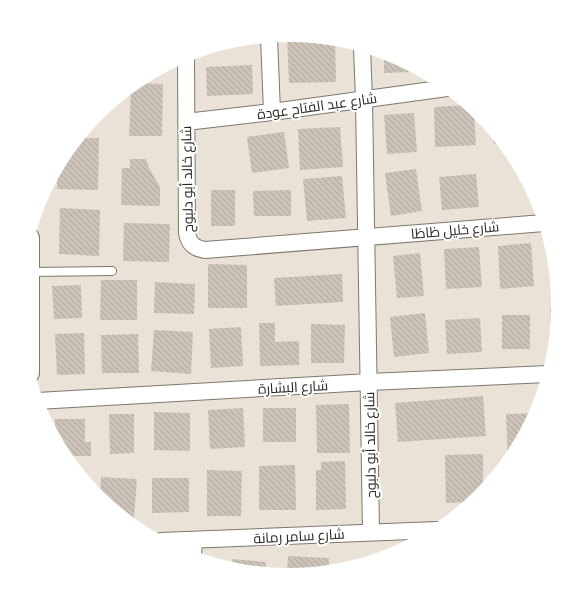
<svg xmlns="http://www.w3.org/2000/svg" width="577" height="610" font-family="'Archivo Narrow',Cairo,sans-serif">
  <defs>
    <pattern id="building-back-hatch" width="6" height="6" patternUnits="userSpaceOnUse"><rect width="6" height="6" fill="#ccc2b7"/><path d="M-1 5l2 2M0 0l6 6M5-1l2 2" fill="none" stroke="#afa79d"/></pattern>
  </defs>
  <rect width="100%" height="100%" fill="#ebe2d7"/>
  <path fill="url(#building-back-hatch)" d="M287 36 335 40 336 82 289 83Z
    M384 54 392 56 412 67V72L384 73Z
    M252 65 253 94 207 96 206 67Z
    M136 83 163 84 162 136H129L131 88Z
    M468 105 474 111 476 145 435 147 434 107Z
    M414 113 417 152 387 154 384 115Z
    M340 127 343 167 300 170 298 129Z
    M491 129 502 143 494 144Z
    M284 132 289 168 252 173 247 137Z
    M79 138H99L98 190 57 189V169L65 155Z
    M130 159H146L149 168 160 187V206L121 205 122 168H130Z
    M416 169 422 211 391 216 385 173Z
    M476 174 479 207 442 210 439 177Z
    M342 176 346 218 307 221 303 179Z
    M211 190H235V226H211Z
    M291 190V216H254L253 191Z
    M60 208 100 210 99 256 59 254Z
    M124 223 170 224 169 262 123 261Z
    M531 243 534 286 500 289 498 246Z
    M550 246 553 253 556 282H552Z
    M479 247 482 287 446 289 444 249Z
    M420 253 424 296 397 298 393 256Z
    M208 264 247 265V308H208Z
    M342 274 343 302 276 306 274 278Z
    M101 280H137V320H100Z
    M155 282 195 284 194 314 154 313Z
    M81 285 82 318 54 319 52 286Z
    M550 308H558L554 350H552Z
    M425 313 429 353 394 357 390 317Z
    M502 315H530V349H502Z
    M480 318 482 352 447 354 445 320Z
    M259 323H275V342L299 341V365L260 366Z
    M311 324 345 325 344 363H311Z
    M241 327 243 366 211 368 209 329Z
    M154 330 193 332 191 374 151 371Z
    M84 333 85 374 57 375 55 334Z
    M138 334 139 373H102L101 335Z
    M483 396 486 436 398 442 395 403Z
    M349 404 350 453H317L316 405Z
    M243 408 245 447 210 449 208 410Z
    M263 408H296V442H263Z
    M154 412 190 413V451L154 450Z
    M535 413 512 455 508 461 506 414Z
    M109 414H134V453L110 454Z
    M55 419H85V442H91V456H66L55 437Z
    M483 454V490L479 496 471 502 446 503 445 455Z
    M345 461 346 509 316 510V470H321V462Z
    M295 465 296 510H259V466Z
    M207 470 242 471 241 516H207Z
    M101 477 137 479 134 519 126 518 100 497Z
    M152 478H189V512L152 513Z
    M288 556 329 558V571L287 574Z
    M232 559 266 562 265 572 236 569 232 568Z
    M352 560H370V561L352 566Z"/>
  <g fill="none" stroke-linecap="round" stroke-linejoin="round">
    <g stroke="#7f776d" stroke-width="10">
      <path id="service" d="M29 272 112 271"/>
    </g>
    <g stroke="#7f776d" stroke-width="18">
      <path id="minor" d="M269 37 272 112
        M362 47 364 100 371 532
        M186 56 187 233C189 244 194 248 205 250L544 223
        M186 122 272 112 447 88
        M37 401 369 382 548 374
        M161 541 437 530
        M193 556 194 540"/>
    </g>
    <g stroke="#7f776d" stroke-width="22">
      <path id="tertiary" d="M29 238V373"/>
    </g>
    <use href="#service" stroke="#fff" stroke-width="8"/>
    <use href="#minor" stroke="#fff" stroke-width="16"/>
    <use href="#tertiary" stroke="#fff" stroke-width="20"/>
  </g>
  <g text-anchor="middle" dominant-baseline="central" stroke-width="4" stroke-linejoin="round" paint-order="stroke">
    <g font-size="14" fill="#2a2622" stroke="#fff">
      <text transform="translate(317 106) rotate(-8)">شارع عبد الفتاح عودة</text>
      <text transform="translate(187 179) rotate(-91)">شارع خالد أبو دلبوح</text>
      <text transform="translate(455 230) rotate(-5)">شارع خليل ظاظا</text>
      <text transform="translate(293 387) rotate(-3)">شارع البشارة</text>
      <text transform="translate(370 445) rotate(-91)">شارع خالد أبو دلبوح</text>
      <text transform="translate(299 536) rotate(-3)">شارع سامر رمانة</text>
    </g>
  </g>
  <path d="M0 0H577V610H0ZM288 42H289A262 262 0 0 1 551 304V306A262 262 0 0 1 289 568H288A262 262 0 0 1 26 306V304A262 262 0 0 1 288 42Z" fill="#fff" fill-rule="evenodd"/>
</svg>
